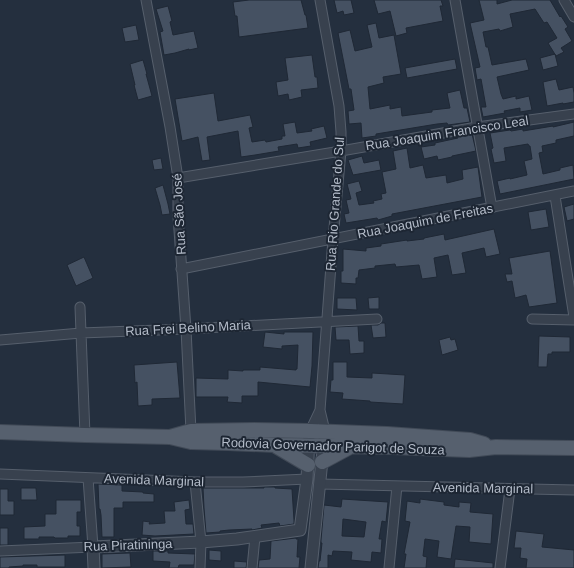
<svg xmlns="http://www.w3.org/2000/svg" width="574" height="568" font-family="Helvetica,sans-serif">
  <rect width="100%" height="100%" fill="#242f3e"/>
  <path fill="#455162" stroke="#1f2835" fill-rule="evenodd" d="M249 0H301L305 15H306L308 28 239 37 237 16H235L233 2Z
    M334 0H351L354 13 344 15 343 11 337 13Z
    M374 0H441L443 6H440L443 21 406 28 407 33 396 36 390 11 378 14Z
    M479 0H497V4L512 0H550L560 17 561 16 568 27 565 29 572 41 561 48 564 52 556 56 548 43 557 38 547 22 544 23 535 9 510 14 513 27 500 31 499 29 483 32 486 47H488L492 65 526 59 529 70 497 77 501 94 503 99 516 96V99L529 96 532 110 520 112V108L504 111 505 113 483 117 481 107H486L481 79 477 80 475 68 480 67 470 23 484 20Z
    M168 6 172 21 170 22 173 35 194 31 198 48 189 50V49L175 53 164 55 160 32 163 31 156 9Z
    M376 23 379 38 394 35 401 74 383 77 384 83 368 87 370 109 390 105V109L401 107 402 116 432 112V110L450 108 447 93 460 90 464 108H467L470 122 448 125 447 123 437 124 376 134V136L362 138 361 123 349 124 348 111 354 110 351 89H349L338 33 350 30 355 51 372 47 367 25Z
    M136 25 139 40 125 42 122 28Z
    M555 54 558 66 543 70 540 58Z
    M312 55 315 77H317L318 88 301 90 302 97 289 100 288 94 278 96 276 82 288 80 285 58Z
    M455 59 457 69 407 78 405 68Z
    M143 60 147 74H146L152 96 138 100 134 85H135L130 64Z
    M556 79 559 90 573 87 574 93V102L563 104V103L547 106 543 82Z
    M214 93 218 121 250 115 253 127 249 128 252 142 265 140 266 142 282 139V136H285L283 124 295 122 297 133 312 131 311 129 324 126 327 138 310 142 311 146 298 148 297 144 278 147 279 151 255 155 241 157 238 131 207 137 210 160 202 161 198 137 182 141 175 99Z
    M574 122V136L556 140V143L542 146 543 152 539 153 543 174 560 170V168L573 165 574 179 500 194 497 181 510 178V179L527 175 524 161 532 159 530 146H529L528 144 504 148 506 161 494 163 491 149 493 148 490 133 510 130 511 131 523 129V131L553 126V127Z
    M472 134 476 151 452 156V157L438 160 437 156 424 159 421 147 435 145V143L458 138V136Z
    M407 148 410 168 423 165 426 178 446 175 447 183 463 179 462 170 478 167 482 197 392 214V216L378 220 377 218 346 223 344 214 349 213 346 200 351 199 347 184 359 181 362 191 356 193 359 205 374 203 373 201 382 199 381 194 386 193 382 172 396 169 393 151Z
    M362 156 364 163 379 160 381 170 353 175 348 160Z
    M161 158 163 169 154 170 152 160Z
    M163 185 168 204 170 214 162 215 160 205 155 188Z
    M574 204V219L567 221 564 207Z
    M546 209 549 227 531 230 528 212Z
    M494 229 500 254 486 257 484 248 462 253 466 273 452 275 448 255 434 258 437 277 422 279 419 265 396 267 395 264 375 266V268L359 270 358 278H356V284L341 283V271H343V249L366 251V248L381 246V244L407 240V241L424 239V238L444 234 445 240Z
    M550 251 557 303 529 307 526 295 515 298 512 281 507 282 505 274H512L509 258Z
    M84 257 93 278 76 286 67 265Z
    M379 297V309H369L368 298Z
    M337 298H356L357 310 337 309Z
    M381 323H385L386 337 373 338 371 325H378Z
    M358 326 359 341H364V353L350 354 349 340H336L335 327Z
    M265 332 284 334V332H313L312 366 310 387 258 382V396H242V403L227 402 228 397H196V378L228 379V370L243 371V370H260V367L296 370V369H297L298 345 282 346V349L263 347Z
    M539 336 570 337V352H552V354H548L547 367H538Z
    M450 337 451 340 455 339 458 350 442 355 439 340Z
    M177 362 180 398 152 399V405L138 406 137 382 135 383 134 365Z
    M333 362H347V377L372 378V373L405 375 403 404 370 402V401L342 399 343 393 330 392 331 380H333Z
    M98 484 122 485V491L143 492V493L154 494V502H123V508H114V537H102L101 515 100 509H99Z
    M264 487H275V488L292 489 294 520V524L280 526 279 523 261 525 262 528 252 530V529L229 530 220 531V532L206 533 204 508 203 488H264Z
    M21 488H36L37 500H21Z
    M0 489H8V501H14V515H0Z
    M342 499 388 502 386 522 382 521 379 539H382L381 553 372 552 371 562 351 560 352 552 333 551 332 556 328 555V568H318L319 561H320L322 543H321V540L324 505 341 507ZM343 519 366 522 364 537 342 536Z
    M420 499 444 502V505L459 507V502L471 503 470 512 493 514 491 544 469 542 470 527 456 526 451 559 437 557 439 541 425 539 423 556 427 557 426 568H404L406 554H404L410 522 405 521 407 501 420 503Z
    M56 500H81V512H77V526H80V536H68V538H55L54 537H39V539H24V527L45 526V514H56Z
    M189 500 190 509 185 510 186 524H193L194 534 155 536 142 535 143 521 150 522 149 524 165 523 164 511H175L174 502Z
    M0 528H8V545H0Z
    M516 531 544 534 542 547 574 550V568H526L527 559 520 558 521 548H514Z
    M296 538V539H298L297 557H300L299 568H258L259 560 270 559 271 541Z
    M209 550 221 551V561L209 560Z
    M153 551H168V553L195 554 194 565H179L178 568H169L170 562 153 561Z
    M130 553 131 567 102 568V554Z
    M65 555V567H37V565H23V566L9 567V568H0V557Z
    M455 559 493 563V568H454Z
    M234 561 247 562 246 568H234Z"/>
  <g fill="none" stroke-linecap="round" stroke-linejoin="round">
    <g stroke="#565f6c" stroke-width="11">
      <path id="minor" d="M146 0 170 127 178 178V216L186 329 191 431
        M320 0 339 106 341 132V151L333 239 320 410 325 431
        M455 0 492 208
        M564 0 574 17
        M178 178 341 151 477 127 574 114
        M555 196 574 317
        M181 269 574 191
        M80 307 85 435
        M532 319 574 320
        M0 340 81 333 186 329 377 319
        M310 431 320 410
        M0 474 195 482H243L307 479
        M195 482 201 542 200 568
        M320 484 574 490
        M0 551 93 547 88 478
        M252 568 255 537
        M389 568 397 486
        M500 568 510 489"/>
    </g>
    <g stroke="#565f6c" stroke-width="13">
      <path id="tertiary" d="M94 568 93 547 201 542 237 539 300 530 307 479 309 437
        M311 568 325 431"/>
    </g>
    <g stroke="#414a57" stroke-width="16">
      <path id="primary" d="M0 432 85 435 170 437 191 442 228 443 276 445 392 447 469 450 496 447 574 448
        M170 437 191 431 254 430 310 431 387 434 470 440 484 444
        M276 446 308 465
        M322 462 348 448"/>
    </g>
    <use href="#minor" stroke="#38414e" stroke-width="9"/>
    <use href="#tertiary" stroke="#38414e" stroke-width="11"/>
    <use href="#primary" stroke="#56606e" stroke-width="14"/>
  </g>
  <g text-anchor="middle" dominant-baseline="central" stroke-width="4" stroke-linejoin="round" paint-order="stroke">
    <g font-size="13" fill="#b4bcc9" stroke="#1d2633">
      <text transform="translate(447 133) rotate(-9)">Rua Joaquim Francisco Leal</text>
      <text transform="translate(335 204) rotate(-86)">Rua Rio Grande do Sul</text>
      <text transform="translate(179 214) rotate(-93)">Rua São José</text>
      <text transform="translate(425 221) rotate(-11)">Rua Joaquim de Freitas</text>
      <text transform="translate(188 328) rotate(-3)">Rua Frei Belino Maria</text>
      <text transform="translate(333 446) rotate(2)">Rodovia Governador Parigot de Souza</text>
      <text transform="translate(154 480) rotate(2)">Avenida Marginal</text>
      <text transform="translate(483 488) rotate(1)">Avenida Marginal</text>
      <text transform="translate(128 545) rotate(-2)">Rua Piratininga</text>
    </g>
  </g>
</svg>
